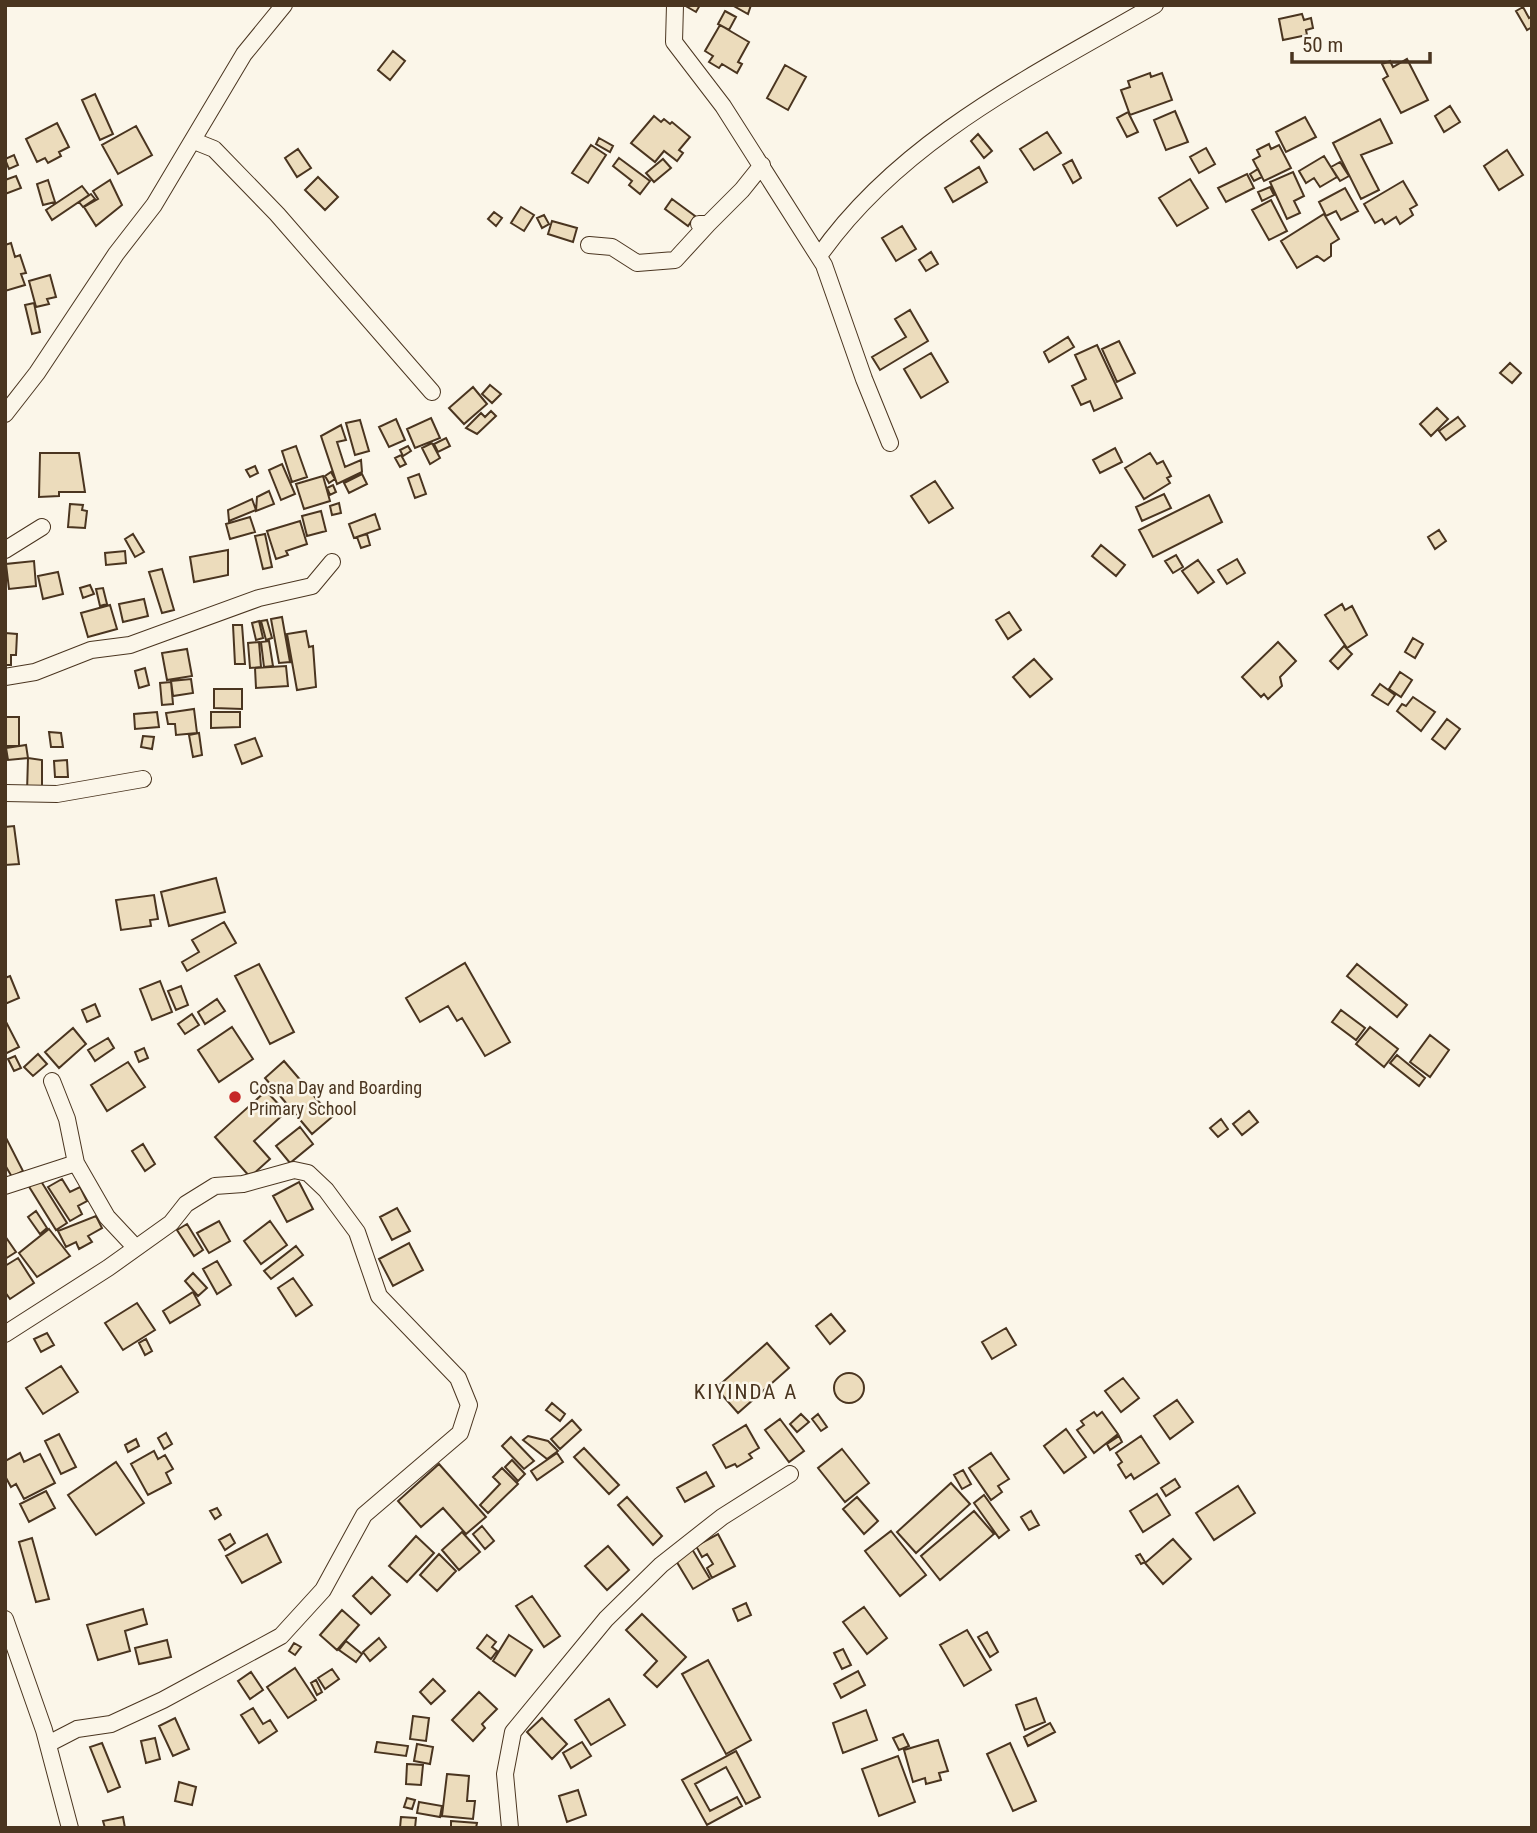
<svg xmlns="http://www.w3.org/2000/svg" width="1537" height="1833" font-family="'Roboto Condensed',sans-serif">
  <rect width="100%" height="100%" fill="#fbf6e9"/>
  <path fill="#ecdcbc" stroke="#4a3520" stroke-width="2" d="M684 5H700L696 12Z
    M732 5H751L748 14Z
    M1523 7 1529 18 1532 16V27L1527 30 1516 11Z
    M725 11 736 17 729 30 718 24Z
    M1302 14 1304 20 1311 18 1313 28 1306 30 1307 35 1283 40 1279 19Z
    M720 25 749 42 738 62 742 64 737 73 722 64 719 68 709 62 713 56 705 51Z
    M393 51 405 61 390 80 378 70Z
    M1407 59 1428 100 1401 113 1383 79 1388 76 1382 64 1390 61 1393 67Z
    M785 65 806 77 788 110 767 98Z
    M1150 73 1151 77 1162 73 1172 100 1130 115 1121 90 1130 87 1128 81Z
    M95 94 113 134 100 140 82 100Z
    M1450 106 1460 122 1444 132 1435 116Z
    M1175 111 1188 142 1166 150 1154 120Z
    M1128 112 1138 132 1127 137 1117 118Z
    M654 116 661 122 664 119 670 124 672 122 690 137 679 150 683 153 677 161 664 151 655 162 631 143Z
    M1305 117 1316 137 1286 152 1276 132Z
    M1380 119 1392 143 1361 155 1379 190 1361 199 1333 143Z
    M57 123 69 147 59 152 61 156 48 163 45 158 37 162 26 139Z
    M136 126 152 155 118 174 102 145Z
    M1047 132 1061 153 1034 170 1020 149Z
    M978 134 992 151 984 158 971 141Z
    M599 138 613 146 610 152 596 144Z
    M1269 144 1271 149 1279 145 1291 168 1264 181 1253 160 1260 156 1257 150Z
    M591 145 606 155 588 183 572 173Z
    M1206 148 1215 164 1199 173 1190 157Z
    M298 149 311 168 297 177 285 158Z
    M1507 150 1523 175 1499 190 1484 166Z
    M14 155 18 165 9 169 5 159Z
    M1324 156 1337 177 1320 187 1314 178 1306 183 1299 171Z
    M619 158 650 181 640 194 629 185 632 181 613 166Z
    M663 159 671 168 654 182 646 173Z
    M1072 160 1081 178 1073 183 1063 165Z
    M1340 162 1349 176 1340 181 1331 167Z
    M979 167 987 182 953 202 945 188Z
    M1258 169 1262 177 1254 181 1250 174Z
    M1293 172 1304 196 1294 201 1300 213 1287 219 1270 182Z
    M1247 174 1254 188 1226 202 1218 188Z
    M16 176 21 188 5 194V180Z
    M318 177 338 197 325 210 305 190Z
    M1190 179 1208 208 1177 226 1159 198Z
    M48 180 55 202 43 205 37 184Z
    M110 180 122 205 96 226 84 207 98 199 93 191Z
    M1403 181 1417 205 1410 209 1413 215 1400 224 1396 217 1385 224 1382 219 1375 223 1364 204Z
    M82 186 89 195 52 220 46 210Z
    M1270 187 1274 195 1262 201 1258 192Z
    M1345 188 1358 211 1341 220 1336 211 1326 216 1319 202Z
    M91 194 95 199 83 207 79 202Z
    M672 199 695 216 688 226 665 209Z
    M1271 200 1287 231 1269 240 1252 210Z
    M521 207 534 215 524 231 511 223Z
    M494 212 502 218 496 226 488 219Z
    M1324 214 1339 239 1331 244V256L1324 261 1317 256 1297 268 1281 241Z
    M544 215 549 224 542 228 537 218Z
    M552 221 577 228 573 242 548 234Z
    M902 226 916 249 896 261 882 238Z
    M11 243 15 257 20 255 26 273 21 274 25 285 5 291V245Z
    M931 252 938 264 926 271 919 260Z
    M50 275 56 297 47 299 49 304 36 307 29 281Z
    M34 303 40 332 32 334 25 305Z
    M910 310 928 341 880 370 872 357 906 337 895 319Z
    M1068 337 1074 347 1049 362 1044 352Z
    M1119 341 1135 373 1117 382 1102 349Z
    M1097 345 1122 398 1094 411 1090 401 1081 405 1072 386 1086 379 1075 355Z
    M931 353 948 382 921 398 904 369Z
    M1510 363 1521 373 1512 383 1500 373Z
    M490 385 501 394 492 403 482 394Z
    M473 387 487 404 464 424 449 408Z
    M1437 408 1448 419 1431 436 1420 424Z
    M491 411 496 416 477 434 466 428 481 413 485 417Z
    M1458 417 1465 426 1446 440 1439 431Z
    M431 418 440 438 415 448 407 429Z
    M396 419 405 440 389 447 379 427Z
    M360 420 369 451 355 455 346 423Z
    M341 425 346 440 337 442 345 467 361 460 362 472 337 484 321 436Z
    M446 438 450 446 438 452 434 444Z
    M432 443 440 458 430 464 422 448Z
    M296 446 307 477 292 482 282 451Z
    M408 446 411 451 403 456 400 450Z
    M1115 448 1122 462 1100 473 1093 460Z
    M40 453H79L85 492H59V496L39 497Z
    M1150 453 1157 464 1163 461 1171 476 1167 478 1170 483 1144 499 1125 468Z
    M401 455 406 464 400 467 395 458Z
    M282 464 295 494 281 500 269 470Z
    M255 466 258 473 250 477 246 470Z
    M331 472 335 479 329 483 325 476Z
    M362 474 367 484 349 493 344 483Z
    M419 474 426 494 415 498 408 478Z
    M323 476 330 501 304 509 296 484Z
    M935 481 953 508 929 523 911 496Z
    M333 485 336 492 330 495 327 488Z
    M269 491 274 504 256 511 257 497Z
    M1164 494 1171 508 1142 521 1136 507Z
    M1209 495 1222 522 1153 557 1139 530Z
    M252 499 256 510 229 521 228 510Z
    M339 503 341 513 332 515 330 506Z
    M70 504 83 505 82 510 87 511 85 528 68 527Z
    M321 511 326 531 307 536 302 516Z
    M375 514 380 529 354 538 349 524Z
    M250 517 255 532 230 539 226 524Z
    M300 521 307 544 286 551 288 555 276 559 267 531Z
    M1439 530 1446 541 1435 549 1428 537Z
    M133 534 144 552 135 557 125 539Z
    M265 534 272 567 263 569 255 536Z
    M367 534 370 545 361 548 357 537Z
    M1101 545 1125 565 1116 576 1092 556Z
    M228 550V575L194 582 190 557Z
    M125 551 126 563 106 565 105 553Z
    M1176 555 1183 567 1173 573 1165 561Z
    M1237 559 1245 573 1227 584 1218 570Z
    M1198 560 1214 582 1198 593 1182 571Z
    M34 561 36 586 9 589 6 564Z
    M162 569 174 610 162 613 149 572Z
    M58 572 63 594 43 599 38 576Z
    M90 585 94 594 83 598 80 588Z
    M103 588 107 604 100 606 96 589Z
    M144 599 148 616 123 622 119 604Z
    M1342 604 1345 610 1352 606 1367 635 1347 648 1325 615Z
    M110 605 117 629 88 637 81 613Z
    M1009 612 1021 630 1008 639 996 620Z
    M282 617 290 662 279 663 271 619Z
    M267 620 272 638 266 640 261 621Z
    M259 621 263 638 256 640 252 623Z
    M233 625H242L245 664H235Z
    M306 631 309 647 313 646 316 687 297 690 287 634Z
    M5 633 17 634 16 655H11V665H5Z
    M1413 638 1423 644 1415 658 1405 652Z
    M269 641 273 666 264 667 261 642Z
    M259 642 261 667 250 668 248 643Z
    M1278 642 1296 661 1280 677 1282 686 1268 699 1264 694 1261 697 1242 677Z
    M1344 646 1352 654 1338 669 1330 661Z
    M187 649 192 676 167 680 162 653Z
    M1034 659 1052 679 1030 697 1013 677Z
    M286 666 288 686 256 688 255 668Z
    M145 668 149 685 139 688 135 671Z
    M1400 672 1412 680 1401 697 1389 689Z
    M191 679 193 693 173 696 171 681Z
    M171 682 173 704 162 705 160 683Z
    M1380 684 1395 695 1388 705 1372 695Z
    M214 689H242V709L214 708Z
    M1413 697 1435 712 1421 731 1397 711 1402 704 1406 706Z
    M194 709 197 733 176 735 175 724H168L166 713Z
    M157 712 159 727 135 729 134 714Z
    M211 712H240V727L211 728Z
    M5 717H19V746H5Z
    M1447 719 1460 729 1445 749 1432 739Z
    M49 732 61 733 63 747H51Z
    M199 733 202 755 193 757 189 735Z
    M143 736 154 737 152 749 141 747Z
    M255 738 262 756 242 764 235 745Z
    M26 745 28 758 8 760 6 748Z
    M28 758 42 760V792H27Z
    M67 760 68 777H55L54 761Z
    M14 826 19 864 5 865V827Z
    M216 878 225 912 169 926 161 892Z
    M154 895 158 919 150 920 151 926 121 930 116 900Z
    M224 922 236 943 187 971 182 962 199 952 192 940Z
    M465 963 510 1042 485 1056 462 1018 457 1021 448 1006 420 1022 406 998Z
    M259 964 294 1032 270 1044 235 976Z
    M1357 964 1407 1005 1397 1017 1347 976Z
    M10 976 19 998 5 1004V978Z
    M160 981 172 1012 152 1020 140 989Z
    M181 986 188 1005 176 1010 168 991Z
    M217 999 225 1011 205 1024 198 1012Z
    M95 1004 100 1016 87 1022 82 1010Z
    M1341 1010 1365 1028 1356 1040 1332 1022Z
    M192 1014 199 1025 185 1034 178 1024Z
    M5 1020 19 1047 5 1054Z
    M232 1027 253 1059 219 1082 198 1050Z
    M1370 1027 1398 1049 1384 1067 1356 1044Z
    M73 1028 86 1044 59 1068 45 1052Z
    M1430 1035 1449 1050 1430 1077 1410 1062Z
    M108 1038 114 1048 95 1061 88 1050Z
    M144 1048 148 1058 139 1062 135 1052Z
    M38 1054 47 1064 33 1076 24 1067Z
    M1397 1055 1425 1078 1419 1086 1390 1063Z
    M15 1056 21 1068 14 1071 8 1059Z
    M284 1061 332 1117 312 1134 265 1078Z
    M128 1062 145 1087 107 1111 91 1085Z
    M266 1091 286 1112 254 1141 270 1159 250 1177 215 1137Z
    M1249 1111 1258 1122 1242 1135 1233 1124Z
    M1221 1119 1228 1129 1218 1137 1210 1128Z
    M300 1127 313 1144 290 1163 276 1146Z
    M5 1136 23 1171 12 1177 5 1165Z
    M143 1144 155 1164 145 1171 132 1151Z
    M39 1178 67 1223 56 1230 28 1185Z
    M62 1179 70 1192 80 1187 87 1201 78 1206 82 1214 70 1221 48 1187Z
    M299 1182 313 1209 287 1222 273 1196Z
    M397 1208 410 1231 392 1240 380 1217Z
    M36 1211 47 1228 40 1234 28 1217Z
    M96 1216 102 1228 88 1236 92 1242 79 1249 76 1242 66 1247 58 1231Z
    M219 1221 230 1241 209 1253 197 1233Z
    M270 1221 287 1245 261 1264 244 1241Z
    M187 1224 203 1250 194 1256 177 1230Z
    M49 1229 70 1256 37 1277 19 1253Z
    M5 1236 16 1252 5 1259Z
    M409 1243 423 1270 393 1286 379 1259Z
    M296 1246 303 1255 271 1279 264 1271Z
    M18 1258 34 1283 10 1299 5 1292V1266Z
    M217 1261 231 1285 217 1294 203 1269Z
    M193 1273 207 1288 198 1296 185 1281Z
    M293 1278 312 1305 296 1316 278 1288Z
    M193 1292 200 1305 170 1323 163 1311Z
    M137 1303 155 1330 123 1350 105 1323Z
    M831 1314 845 1331 830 1344 816 1326Z
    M1006 1328 1016 1345 992 1359 982 1342Z
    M47 1333 54 1345 41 1352 34 1339Z
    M146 1339 152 1351 145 1355 139 1343Z
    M767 1343 789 1368 738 1413 716 1388Z
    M61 1366 78 1392 43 1414 26 1388Z
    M834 1388a15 15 0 1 1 30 0a15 15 0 1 1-30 0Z
    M1123 1378 1139 1398 1121 1412 1105 1391Z
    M1177 1400 1193 1422 1170 1439 1154 1416Z
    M552 1403 565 1414 560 1421 546 1410Z
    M1094 1412 1097 1416 1102 1412 1118 1434 1094 1453 1077 1430 1084 1425 1081 1421Z
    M801 1414 809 1422 797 1432 790 1424Z
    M818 1414 827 1427 821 1431 812 1419Z
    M780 1419 804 1451 789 1462 765 1430Z
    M572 1420 581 1430 560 1449 551 1439Z
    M746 1425 759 1448 749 1454 752 1458 737 1467 735 1464 726 1468 713 1445Z
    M1066 1429 1086 1457 1064 1473 1044 1446Z
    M166 1433 172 1444 164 1449 158 1438Z
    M59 1434 76 1467 61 1474 45 1441Z
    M528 1436 548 1441 558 1451 547 1459 523 1440Z
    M1119 1436 1122 1442 1110 1450 1107 1444Z
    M1141 1436 1159 1463 1134 1479 1131 1474 1126 1478 1118 1465 1122 1462 1116 1453Z
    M511 1437 534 1461 524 1469 502 1446Z
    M136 1439 139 1446 128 1452 125 1445Z
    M584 1448 619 1485 609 1494 574 1457Z
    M842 1449 869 1483 845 1502 818 1468Z
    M154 1451 158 1459 165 1455 173 1469 166 1473 171 1483 148 1495 131 1464Z
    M20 1453 24 1462 40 1454 55 1483 24 1499 16 1484 11 1487 5 1476V1461Z
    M557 1453 563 1462 537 1480 531 1471Z
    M991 1453 1009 1479 998 1486 1002 1492 991 1500 969 1468Z
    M512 1460 525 1474 518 1481 505 1467Z
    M116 1462 144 1503 96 1535 68 1495Z
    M439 1464 486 1517 466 1534 443 1508 421 1527 398 1501Z
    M502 1468 518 1484 488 1513 480 1505 500 1484 493 1477Z
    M963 1470 971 1484 962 1489 954 1475Z
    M706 1472 714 1486 685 1502 677 1488Z
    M1175 1479 1180 1487 1166 1496 1161 1488Z
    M951 1483 970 1504 916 1553 897 1532Z
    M1238 1486 1255 1513 1214 1540 1196 1513Z
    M46 1491 55 1508 29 1522 20 1504Z
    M1157 1494 1170 1515 1143 1532 1130 1511Z
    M984 1495 1009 1530 999 1538 974 1503Z
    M627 1497 662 1536 653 1545 618 1505Z
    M857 1497 878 1521 864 1534 843 1509Z
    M217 1508 221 1515 215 1519 210 1511Z
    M974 1511 994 1534 940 1580 921 1556Z
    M1031 1511 1039 1525 1029 1530 1021 1517Z
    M482 1526 494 1541 485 1549 473 1534Z
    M891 1531 926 1575 900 1596 865 1551Z
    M462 1532 480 1552 459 1570 442 1550Z
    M230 1534 235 1543 225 1550 219 1540Z
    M267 1534 281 1562 242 1583 226 1556Z
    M718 1534 735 1566 712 1578 707 1568 713 1564 707 1554 702 1557 696 1546Z
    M416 1536 434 1553 407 1582 389 1566Z
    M32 1538 49 1599 36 1602 19 1542Z
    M1173 1539 1191 1559 1163 1584 1145 1563Z
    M608 1546 629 1570 607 1590 585 1566Z
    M692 1549 710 1579 693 1589 675 1559Z
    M439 1554 456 1571 437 1591 420 1575Z
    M1140 1554 1145 1562 1141 1564 1136 1556Z
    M372 1577 390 1595 371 1614 353 1596Z
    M532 1596 560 1636 544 1647 516 1606Z
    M746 1603 751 1615 738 1621 733 1609Z
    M864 1607 887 1638 867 1654 843 1622Z
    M143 1609 147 1624 125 1631 130 1651 98 1660 87 1625Z
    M342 1610 359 1625 337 1650 320 1635Z
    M642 1614 686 1657 657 1687 644 1675 657 1661 626 1630Z
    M967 1630 991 1670 964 1686 940 1645Z
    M987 1632 998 1652 990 1657 978 1637Z
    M487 1635 496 1642 492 1647 497 1651 491 1659 477 1648Z
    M509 1635 532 1650 515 1676 493 1661Z
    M379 1638 386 1647 370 1661 363 1652Z
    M167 1640 171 1657 139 1664 135 1648Z
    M346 1641 362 1654 356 1662 339 1650Z
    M294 1643 301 1647 295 1655 289 1651Z
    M843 1649 851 1665 842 1669 834 1653Z
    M708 1660 751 1740 726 1754 682 1674Z
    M295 1668 316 1700 288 1718 267 1687Z
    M332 1669 339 1679 325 1689 318 1678Z
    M858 1671 865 1685 841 1698 834 1684Z
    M251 1672 263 1690 250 1699 238 1681Z
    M433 1679 445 1691 431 1704 420 1692Z
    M316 1680 322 1692 317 1695 311 1683Z
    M479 1692 497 1709 482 1724 485 1728 473 1741 452 1720Z
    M1036 1698 1045 1722 1025 1730 1016 1705Z
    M609 1699 625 1725 591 1745 575 1720Z
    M253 1708 263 1724 270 1720 277 1731 259 1743 241 1715Z
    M866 1710 877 1740 843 1753 833 1723Z
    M413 1716 429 1718 426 1741 410 1739Z
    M175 1718 189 1749 173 1756 159 1726Z
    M542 1718 567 1744 552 1759 527 1732Z
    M1050 1723 1055 1732 1028 1746 1024 1737Z
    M903 1734 909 1746 899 1750 893 1738Z
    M155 1738 160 1759 146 1763 141 1741Z
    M938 1740 948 1771 939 1773 941 1780 926 1784 925 1778 913 1782 904 1750Z
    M377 1742 408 1746 406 1756 375 1752Z
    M582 1742 591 1756 571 1768 563 1753Z
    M102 1743 120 1787 108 1792 90 1747Z
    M1010 1743 1036 1801 1013 1811 987 1754Z
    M417 1744 433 1747 430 1764 414 1761Z
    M736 1751 760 1797 746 1804 726 1767 695 1784 710 1811 737 1797 742 1806 707 1825 682 1780Z
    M898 1756 915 1802 879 1816 862 1769Z
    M407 1764 423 1765 421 1785 406 1784Z
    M447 1774 469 1776 467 1801H475L473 1819 442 1816Z
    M179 1782 196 1787 192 1805 175 1801Z
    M578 1790 586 1815 567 1822 559 1796Z
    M407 1798 415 1800 412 1809 404 1807Z
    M419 1802 442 1806 440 1817 417 1813Z
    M123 1817 125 1828H105L103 1821Z
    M401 1817 416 1818 415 1828H400Z
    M451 1821 477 1823 476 1828H451Z"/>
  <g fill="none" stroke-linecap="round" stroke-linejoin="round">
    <g stroke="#4a3520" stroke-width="18">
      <path id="street" d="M675 5 674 42 723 106 824 265 864 379 890 443
        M194 141 214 149 277 214 432 392
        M699 224H708L742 190 762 165
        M589 245 612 247 637 263 675 260 708 224
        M819 256C901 139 1034 75 1155 5
        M5 414 37 373 116 254 154 205 244 54 284 5
        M5 550 42 527
        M5 677 35 672 91 650 130 645 259 598 312 586 332 562
        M5 793 57 794 143 779
        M76 1163 107 1217 136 1248
        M5 1186 76 1163 67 1119 52 1081
        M5 1334 108 1268 171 1223 186 1204 215 1186 243 1184 294 1170 308 1173 326 1190 357 1232 379 1296 458 1378 469 1405 460 1433 364 1515 323 1590 281 1636 163 1700 111 1724 77 1729 48 1744
        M5 1619 44 1730 70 1828
        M510 1828 505 1774 513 1732 606 1619 661 1565 722 1517 790 1474"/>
    </g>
    <use href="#street" stroke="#fbf6e9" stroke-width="16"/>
  </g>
  <circle fill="#c62828" stroke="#fbf6e9" stroke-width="2.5" cx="235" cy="1097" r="7"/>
  <g text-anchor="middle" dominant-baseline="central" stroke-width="5" stroke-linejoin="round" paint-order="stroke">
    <g font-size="18" fill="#4a3520" stroke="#fbf6e9" text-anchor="start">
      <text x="249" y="1087">Cosna Day and Boarding<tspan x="249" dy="21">Primary School</tspan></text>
    </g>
    <g font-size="21" letter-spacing="2" fill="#4a3520" stroke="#fbf6e9">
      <text x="746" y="1392">KIYINDA A</text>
    </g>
  </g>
  <rect width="1537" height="1833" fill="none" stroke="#4a3520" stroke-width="14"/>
  <path d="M1292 52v10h138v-10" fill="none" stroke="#4a3520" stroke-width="3.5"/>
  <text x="1302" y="52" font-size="21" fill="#4a3520" stroke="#fbf6e9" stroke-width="5" paint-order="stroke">50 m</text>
</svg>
